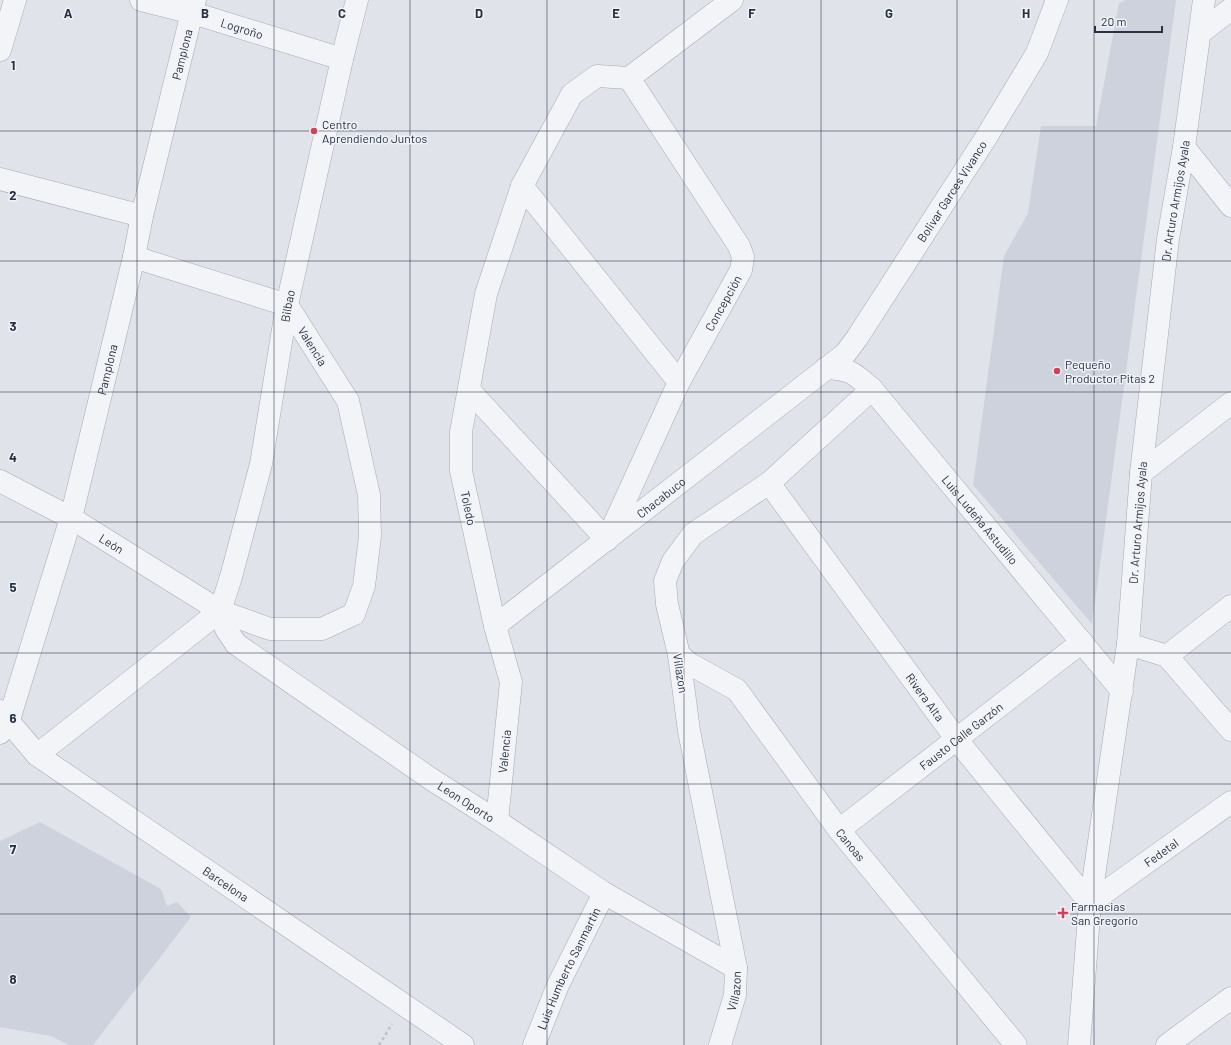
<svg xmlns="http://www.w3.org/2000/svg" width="1231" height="1045" font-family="Barlow,sans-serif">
  <rect width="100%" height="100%" fill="#e0e3e9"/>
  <path fill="#ced2dc" d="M1126 0H1176L1092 624 973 485 1004 256 1028 213 1041 126H1096L1119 3Z
    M40 822 161 889 167 906 177 902 191 917 93 1045H69L51 1036 0 1027V841Z"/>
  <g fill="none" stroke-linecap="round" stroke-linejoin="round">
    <g stroke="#a5aab4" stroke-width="23">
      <g id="minor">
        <path id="s1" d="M141 0 193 13 342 59"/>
        <path d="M1200 33 1231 9"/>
        <path d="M0 50 15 0"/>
        <path d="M629 78 732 0"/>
        <path d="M1184 147 1231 206"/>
        <path d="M0 179 142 216"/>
        <path d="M522 186 679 382"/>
        <path id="s2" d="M826 368C850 369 854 373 872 389L1122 691"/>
        <path id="s3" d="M469 390 607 540 679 382 741 270 743 257 739 246 629 78"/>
        <path d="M1141 473 1231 403"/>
        <path id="s4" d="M0 481 71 518 220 611 270 629H322L354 614 364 586 370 536 369 495 348 401 287 305 134 257"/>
        <path id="s5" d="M769 483 957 740 1090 903 1231 802"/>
        <path id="s6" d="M220 611 226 629 236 644 431 779 497 821 604 893 736 968"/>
        <path id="s7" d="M220 611 231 577 261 464 287 305 342 59 357 0"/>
        <path id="s8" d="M495 626 845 354 857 338 987 136 1037 53 1057 0"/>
        <path d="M1128 644 1167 656 1231 730"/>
        <path id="s9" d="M679 655 690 664 737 690 839 830 1016 1045"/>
        <path d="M1167 656 1231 606"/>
        <path id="s10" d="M0 711 37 755 463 1045"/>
        <path id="s11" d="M0 733 8 723 71 518 134 257 142 216 195 0"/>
        <path d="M37 755 220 611"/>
        <path id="s12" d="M497 821 511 682 495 626 461 471V432L486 294 522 186 572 94 597 76 629 78"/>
        <path id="s13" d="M839 830 1082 642"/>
        <path id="s14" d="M534 1045 558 985 604 893"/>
        <path id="s15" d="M720 1045 735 995 736 968 689 731 679 655 667 604 665 581 673 561 693 534 769 483 872 389"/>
        <path id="s16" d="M1079 1045 1090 903 1128 644 1141 473 1168 239 1184 147 1204 0"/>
        <path d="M1167 1045 1231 998"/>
      </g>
    </g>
    <path stroke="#bec1c8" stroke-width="2.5" stroke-dasharray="3 3" stroke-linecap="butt" d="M379 1045 392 1024"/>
    <use href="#minor" stroke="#f3f4f7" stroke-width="22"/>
  </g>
  <path fill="none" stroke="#283142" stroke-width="1" stroke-opacity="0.55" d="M137 0V1045M274 0V1045M410 0V1045M547 0V1045M684 0V1045M821 0V1045M957 0V1045M1094 0V1045M0 131H1231M0 261H1231M0 392H1231M0 522H1231M0 653H1231M0 784H1231M0 914H1231"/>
  <g fill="#d43f55" stroke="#eff2f7" stroke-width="1.5">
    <circle cx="314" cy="131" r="4"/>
    <circle cx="1057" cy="371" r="4"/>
    <path d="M1061 907h4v4h4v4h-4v4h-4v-4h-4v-4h4z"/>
  </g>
  <g text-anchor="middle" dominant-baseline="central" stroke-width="3" stroke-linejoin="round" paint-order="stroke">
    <g font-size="12" fill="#283142" stroke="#eff2f7">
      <text stroke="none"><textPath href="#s1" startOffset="105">Logroño</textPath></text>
      <text stroke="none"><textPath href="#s11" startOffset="704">Pamplona</textPath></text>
      <text stroke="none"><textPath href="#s8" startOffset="638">Bolivar Garces Vivanco</textPath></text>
      <text stroke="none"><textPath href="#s16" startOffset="850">Dr. Arturo Armijos Ayala</textPath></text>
      <text stroke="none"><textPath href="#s3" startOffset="468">Concepción</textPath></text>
      <text stroke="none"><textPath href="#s7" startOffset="313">Bilbao</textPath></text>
      <text transform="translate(313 346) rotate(58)">Valencia</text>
      <text stroke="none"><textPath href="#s11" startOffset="380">Pamplona</textPath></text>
      <text stroke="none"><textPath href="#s8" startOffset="210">Chacabuco</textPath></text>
      <text transform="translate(469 508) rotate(78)">Toledo</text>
      <text stroke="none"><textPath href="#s2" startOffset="222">Luis Ludeña Astudillo</textPath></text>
      <text stroke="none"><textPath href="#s16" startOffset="526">Dr. Arturo Armijos Ayala</textPath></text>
      <text stroke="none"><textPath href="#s4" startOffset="128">León</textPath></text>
      <text transform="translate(681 673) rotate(81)">Villazon</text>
      <text stroke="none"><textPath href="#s5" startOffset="265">Rivera Alta</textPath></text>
      <text stroke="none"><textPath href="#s13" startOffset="154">Fausto Calle Garzón</textPath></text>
      <text stroke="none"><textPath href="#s12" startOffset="70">Valencia</textPath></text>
      <text stroke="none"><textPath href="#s6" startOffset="316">Leon Oporto</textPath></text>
      <text stroke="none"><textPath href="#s9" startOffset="260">Canoas</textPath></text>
      <text stroke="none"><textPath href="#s5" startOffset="616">Fedetal</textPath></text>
      <text stroke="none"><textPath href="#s10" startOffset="286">Barcelona</textPath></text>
      <text stroke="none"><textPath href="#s14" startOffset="84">Luis Humberto Sanmartin</textPath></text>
      <text stroke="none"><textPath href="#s15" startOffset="56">Villazon</textPath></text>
    </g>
    <g font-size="12" fill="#283142" stroke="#eff2f7" text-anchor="start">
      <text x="322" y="124">Centro<tspan x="322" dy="14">Aprendiendo Juntos</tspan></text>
      <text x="1065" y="364">Pequeño<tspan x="1065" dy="14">Productor Pitas 2</tspan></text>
      <text x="1071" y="906">Farmacias<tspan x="1071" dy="14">San Gregorio</tspan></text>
    </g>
  </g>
  <g font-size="13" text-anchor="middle" font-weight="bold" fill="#283142" stroke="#eff2f7" stroke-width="3" stroke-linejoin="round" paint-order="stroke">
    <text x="68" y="18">A</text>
    <text x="205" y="18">B</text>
    <text x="342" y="18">C</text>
    <text x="479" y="18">D</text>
    <text x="616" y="18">E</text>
    <text x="752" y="18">F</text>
    <text x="889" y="18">G</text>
    <text x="1026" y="18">H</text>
    <text x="13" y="70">1</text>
    <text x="13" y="200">2</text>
    <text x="13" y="331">3</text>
    <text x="13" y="462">4</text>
    <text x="13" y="592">5</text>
    <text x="13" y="723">6</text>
    <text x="13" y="854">7</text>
    <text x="13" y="984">8</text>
  </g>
  <path d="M1095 26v6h67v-6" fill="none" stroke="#283142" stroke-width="2"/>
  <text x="1101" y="26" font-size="12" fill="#283142" stroke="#eff2f7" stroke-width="3" paint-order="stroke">20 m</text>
</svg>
